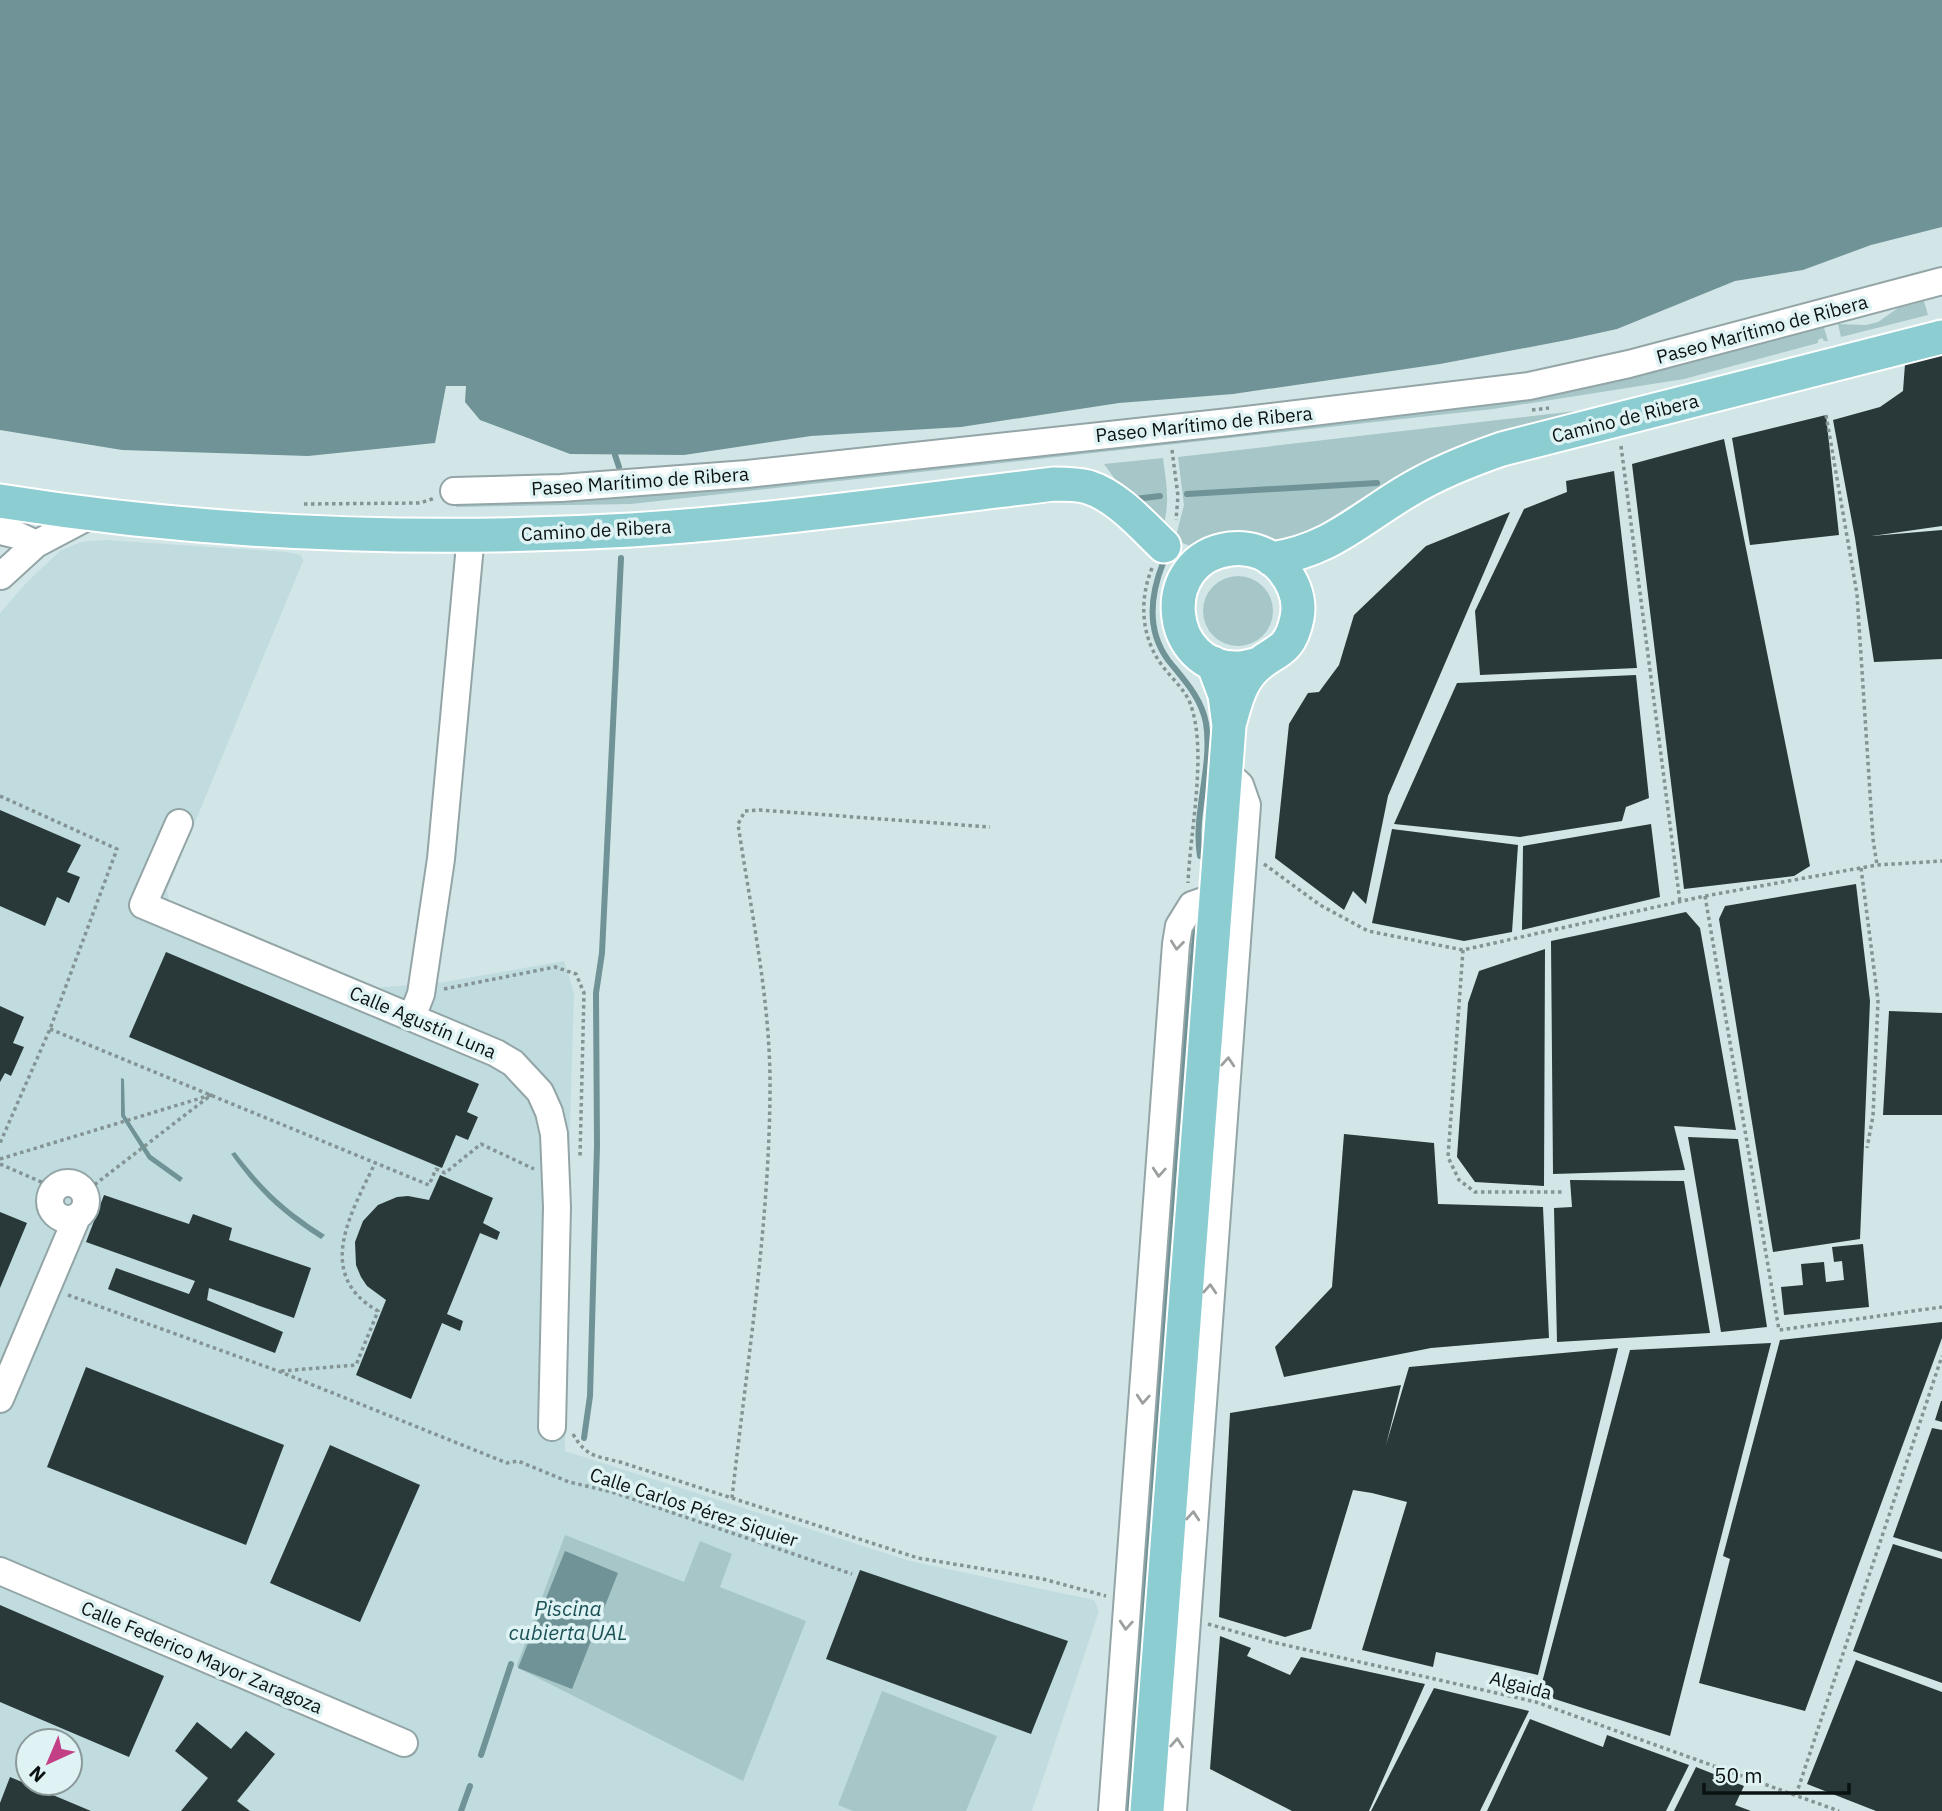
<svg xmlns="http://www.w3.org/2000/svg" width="1942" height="1811" font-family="'IBM Plex Sans',sans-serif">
  <rect width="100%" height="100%" fill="#d3e6e7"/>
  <path fill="#c0dcde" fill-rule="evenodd" d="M106 540 287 552 301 555 303 561 167 890 169 903 374 988 444 982 564 961 574 993 567 1225 565 1451 910 1561 1094 1600 1099 1611 1032 1811H0V613L27 582 60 551 81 542ZM28 1741H70V1783H28Z"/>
  <path fill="#a6c6c8" d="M1924 301 1928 315 1841 337 1838 324 1866 325 1878 322 1898 308Z
    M1822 321 1828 341H1824L1822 338 1818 340V343L1684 379 1493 409 631 504 456 507V500L1397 412Z
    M1576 411C1532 424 1486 434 1444 453 1391 476 1342 512 1292 543 1273 545 1257 534 1238 533 1221 532 1206 542 1190 546L1175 540 1184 505 1178 457Z
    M1163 458C1166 481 1170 501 1164 523L1125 493 1104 464Z
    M1203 611a35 35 0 1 1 70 0a35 35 0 1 1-70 0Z
    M565 1535 684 1582 700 1541 732 1554 720 1587 806 1621 743 1781 518 1668 517 1665Z
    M882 1691 997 1736 966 1811H853L838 1805Z"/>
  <path fill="#6f9396" d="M0 0H1942V227L1871 245 1803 270 1735 281 1617 329 1567 340 1440 364 1233 394 1119 403 961 427 811 436 684 455 570 454 480 420 465 402 466 386H446L435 443 308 456 122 450 0 430Z
    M121 1078 124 1079 125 1115 151 1155 183 1178 180 1182 148 1159 121 1116Z
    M235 1152C264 1190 285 1209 325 1235L321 1239C281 1213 259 1193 231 1154Z
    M565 1551 618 1573 572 1689 518 1668Z"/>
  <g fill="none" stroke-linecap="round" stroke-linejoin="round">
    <path stroke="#6f9396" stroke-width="6" d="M615 455 619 467
      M1187 494 1377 483
      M1135 499 1160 496
      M1163 563C1150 596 1146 630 1168 660 1184 680 1201 697 1206 723 1213 767 1193 813 1200 856
      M584 1438 590 1396 597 1146 596 993 602 953 621 558
      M481 1755 511 1664
      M461 1811 470 1786
      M1127 1811 1177 1132 1196 924"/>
  </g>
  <path fill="#293839" d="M1942 355V526L1872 536 1942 530V659L1874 662 1855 538 1833 420 1880 407 1903 391 1905 364Z
    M1826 415 1839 535 1750 545 1732 438Z
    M1724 439 1810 866 1794 876 1684 889 1632 464Z
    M1614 471 1637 668 1480 675 1475 611 1524 509 1567 492 1566 481Z
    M1510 512 1388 796 1366 904 1353 891 1344 910 1275 858 1289 724 1308 693 1319 692 1339 665 1354 615 1426 546Z
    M1636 675 1649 798 1626 807 1622 821 1520 837 1394 824 1457 683Z
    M0 810 81 845 67 872 80 877 69 903 57 897 45 926 0 906Z
    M1651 824 1660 897 1522 930 1523 846Z
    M1392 829 1518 845 1512 932 1464 941 1372 923Z
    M1856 884 1870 1001 1860 1239 1773 1252 1719 919 1725 906Z
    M1686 912 1700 928 1736 1130 1674 1126 1685 1170 1553 1174 1551 941Z
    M1545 949 1544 1186 1475 1182 1457 1157 1468 1003 1479 971Z
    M166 952 479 1084 467 1112 478 1117 468 1140 456 1135 442 1168 129 1037Z
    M0 1006 24 1017 13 1043 24 1047 11 1076 5 1073 0 1082Z
    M1889 1011 1942 1013V1115H1883Z
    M1344 1134 1434 1143 1438 1204 1543 1207 1549 1338 1431 1348 1284 1377 1275 1347 1332 1287Z
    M1688 1137 1738 1139 1767 1327 1721 1332Z
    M440 1175 493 1198 483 1223 500 1232 497 1240 480 1233 447 1314 463 1321 460 1331 442 1323 411 1399 356 1375 386 1300 367 1286 361 1277 356 1265 355 1242 363 1221 378 1205 397 1197 408 1196 429 1200Z
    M1570 1180 1684 1181 1710 1333 1557 1342 1554 1208 1572 1207Z
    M104 1195 189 1224 193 1214 232 1228 229 1240 311 1268 294 1318 209 1288 207 1300 283 1332 275 1353 108 1289 116 1268 189 1294 195 1281 86 1242Z
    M0 1212 27 1223 0 1288Z
    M1863 1244 1869 1307 1784 1315 1781 1287 1803 1285 1801 1264 1824 1262 1826 1282 1844 1280 1842 1261 1834 1262 1832 1247Z
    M1942 1322V1338L1805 1711 1699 1683 1730 1559 1723 1556 1780 1340Z
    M1771 1343 1670 1736 1539 1694 1630 1350Z
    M1618 1348 1538 1675 1436 1652 1433 1667 1362 1650 1407 1502 1372 1493 1353 1490 1311 1629 1285 1637 1219 1617 1230 1413 1401 1385 1386 1445 1409 1367Z
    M86 1367 284 1445 246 1545 47 1467Z
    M1941 1401H1942V1422L1935 1420Z
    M1932 1428 1942 1430V1552L1893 1537Z
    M330 1445 420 1485 360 1622 270 1583Z
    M1893 1544 1942 1559V1683L1853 1651Z
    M860 1570 1068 1641 1031 1734 826 1659Z
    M0 1605 164 1676 129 1757 0 1702Z
    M1220 1636 1251 1648 1247 1656 1290 1675 1301 1657 1425 1684 1369 1811H1292L1210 1769Z
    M1856 1660 1942 1692V1811H1876L1807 1784Z
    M1434 1688 1529 1711 1480 1811H1371Z
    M1530 1719 1603 1747 1607 1735 1689 1765 1666 1811H1487Z
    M197 1722 231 1749 246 1731 275 1754 237 1801 250 1811H181L208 1778 175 1751Z
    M1696 1767 1744 1786 1735 1805 1751 1811H1674Z
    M10 1777 91 1811H0V1803Z"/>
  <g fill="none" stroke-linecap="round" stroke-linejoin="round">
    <g stroke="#93a5a6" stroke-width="30">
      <path id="minor" d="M454 491 561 488 747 474 1229 422 1529 386 1629 364 1942 281
        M0 531 17 535 36 544
        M1 576 36 544 91 515
        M179 823 143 905 496 1053 513 1063 540 1092 549 1112 554 1134 557 1207 552 1427
        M412 1017 421 994 441 859 471 534
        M50 1201a18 18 0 1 1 36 0a18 18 0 1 1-36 0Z
        M0 1399 77 1217
        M0 1571 404 1743
        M1112 1811 1176 944 1179 926 1192 905 1215 897
        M1173 1811 1247 805 1240 785 1225 771"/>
    </g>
    <g stroke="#fff" stroke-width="37">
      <path id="major" d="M0 501C207 534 421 542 631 530 772 521 913 501 1054 484 1065 484 1077 484 1088 487 1117 496 1142 525 1164 546
        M1271 559C1330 551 1361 518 1409 490 1439 472 1470 460 1502 449L1942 337
        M1230 721C1235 704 1239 686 1251 672 1270 649 1289 658 1297 618 1301 598 1292 579 1279 565 1266 552 1248 547 1230 549 1154 559 1166 670 1237 668 1244 668 1251 666 1258 664
        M1147 1811 1229 726 1225 695 1213 663"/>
    </g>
    <path stroke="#849393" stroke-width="3.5" stroke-dasharray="3.5 3.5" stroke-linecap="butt" d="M1532 410 1549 408
      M1826 415 1857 594 1873 839 1877 865
      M1621 446 1680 902
      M1172 450 1178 496 1176 520
      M304 504 420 503 435 498
      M1152 568C1139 600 1141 636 1161 664 1170 677 1184 688 1190 703 1208 750 1190 831 1188 883
      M0 796 117 849 50 1029 0 1143
      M1264 864 1320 905 1368 931 1463 950 1705 896 1877 865 1942 861
      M1861 868 1878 1000 1873 1116 1867 1148
      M1705 896 1779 1330 1942 1307
      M1463 950 1448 1157 1459 1180 1475 1192H1564
      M444 989 555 967 576 974 584 993 580 1157
      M50 1029 429 1185 436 1169 445 1173 481 1144 534 1169
      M0 1159 211 1095 85 1192
      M0 1164 55 1188
      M68 1295 278 1371 507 1463 518 1461 569 1482 612 1492 852 1574
      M281 1371 356 1365 378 1311C313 1274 352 1212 375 1163
      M573 1434C586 1457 596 1456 620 1462L918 1558 1043 1579 1106 1596
      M732 1498C747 1363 769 1227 770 1092 771 1002 751 912 738 824L745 811 760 810 990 827
      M1208 1624 1272 1642 1536 1702 1839 1811
      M1796 1795 1942 1356"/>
    <use href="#minor" stroke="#fff" stroke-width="26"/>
    <use href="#major" stroke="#8bcdd1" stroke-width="33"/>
  </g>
  <defs><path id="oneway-chevron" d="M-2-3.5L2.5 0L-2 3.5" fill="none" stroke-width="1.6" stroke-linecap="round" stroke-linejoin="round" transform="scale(1.75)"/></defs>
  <g stroke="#9da0a0">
    <use href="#oneway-chevron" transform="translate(1177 945) rotate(96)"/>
    <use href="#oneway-chevron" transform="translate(1228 1062) rotate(-86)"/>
    <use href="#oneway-chevron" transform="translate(1159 1172) rotate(94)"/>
    <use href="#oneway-chevron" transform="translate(1210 1289) rotate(-86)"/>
    <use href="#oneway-chevron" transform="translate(1143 1399) rotate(94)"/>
    <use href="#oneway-chevron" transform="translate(1193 1516) rotate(-86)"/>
    <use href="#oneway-chevron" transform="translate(1126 1625) rotate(94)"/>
    <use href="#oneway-chevron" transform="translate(1177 1743) rotate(-86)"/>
  </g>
  <g text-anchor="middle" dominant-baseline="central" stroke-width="7" stroke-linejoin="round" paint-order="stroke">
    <g font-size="19" fill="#0b1212" stroke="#e0f3f4">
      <text transform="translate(1762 329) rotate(-15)">Paseo Marítimo de Ribera</text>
      <text transform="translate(1625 418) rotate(-14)">Camino de Ribera</text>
      <text transform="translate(1204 424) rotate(-6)">Paseo Marítimo de Ribera</text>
      <text transform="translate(640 481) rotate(-4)">Paseo Marítimo de Ribera</text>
      <text transform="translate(596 530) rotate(-3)">Camino de Ribera</text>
      <text transform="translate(423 1022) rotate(23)">Calle Agustín Luna</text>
      <text transform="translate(694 1507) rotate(18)">Calle Carlos Pérez Siquier</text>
      <text transform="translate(202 1657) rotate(23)">Calle Federico Mayor Zaragoza</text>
      <text transform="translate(1521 1685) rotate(15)">Algaida</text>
    </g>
    <g font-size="21" font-style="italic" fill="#1b5155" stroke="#e0f3f4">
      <text x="568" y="1608">Piscina<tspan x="568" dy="24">cubierta UAL</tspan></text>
    </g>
  </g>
  <g transform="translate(49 1762) rotate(224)"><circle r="33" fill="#e0f3f4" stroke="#8b999a" stroke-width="2"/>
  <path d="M0-5L12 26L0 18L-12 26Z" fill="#c34086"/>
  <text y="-10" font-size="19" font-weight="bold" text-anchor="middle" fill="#0b1212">N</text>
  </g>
  <path d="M1704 1783v10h145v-10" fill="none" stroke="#0b1212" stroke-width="3.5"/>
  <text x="1714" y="1783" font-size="21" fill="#0b1212" stroke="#e0f3f4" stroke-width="5" paint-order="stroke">50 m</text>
</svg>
